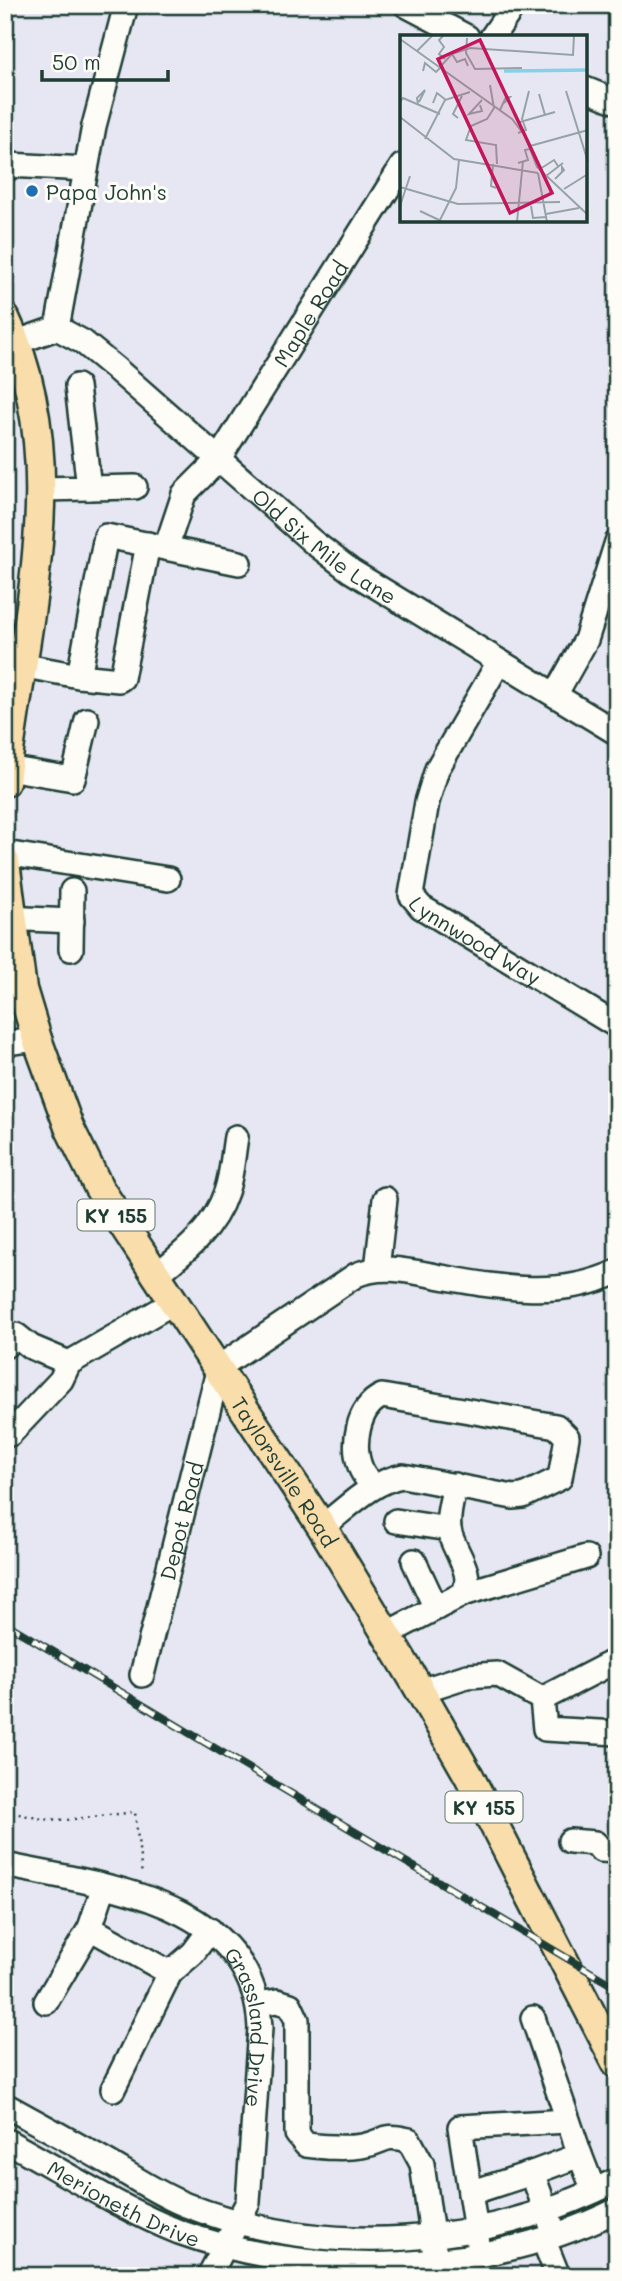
<svg xmlns="http://www.w3.org/2000/svg" width="622" height="2281" font-family="Mali,sans-serif">
  <rect width="100%" height="100%" fill="#e6e7f2"/>
  <filter id="ink" filterUnits="userSpaceOnUse"><feTurbulence type="fractalNoise" baseFrequency=".0143" numOctaves="2"/><feDisplacementMap in="SourceGraphic" scale="14" xChannelSelector="R" yChannelSelector="G"/><feConvolveMatrix kernelMatrix="1 2 1 2 8 2 1 2 1" color-interpolation-filters="sRGB"/></filter>
  <g filter="url(#ink)">
    <g fill="none" stroke-linecap="round" stroke-linejoin="round">
      <g stroke="#1f3d34" stroke-width="28">
        <g id="minor">
          <path d="M406 5 467 37"/>
          <path d="M492 37 514 5"/>
          <path d="M585 89 617 102"/>
          <path d="M5 171 8 165 86 169"/>
          <path id="s1" d="M57 328 83 342 116 369 313 542 351 571 617 733"/>
          <path d="M57 328 94 126 126 5"/>
          <path d="M17 342 57 328"/>
          <path d="M89 488 135 487"/>
          <path d="M41 489 89 488 77 386"/>
          <path id="s2" d="M166 548 184 494 218 460 402 166"/>
          <path id="s3" d="M499 662 437 769 427 802 411 895 421 907 617 1026"/>
          <path d="M20 665 79 676 106 536 239 563"/>
          <path d="M79 676 119 680 122 678 148 544"/>
          <path d="M555 695 586 640 617 542"/>
          <path d="M7 768 73 779 87 720"/>
          <path d="M5 853 168 879"/>
          <path d="M5 918 72 921"/>
          <path d="M71 949 72 891"/>
          <path d="M5 1043 37 1039"/>
          <path d="M377 1269 385 1199"/>
          <path d="M156 1275C185 1252 214 1229 226 1192 232 1175 233 1154 236 1137"/>
          <path d="M5 1346 16 1335 31 1347 69 1363"/>
          <path d="M5 1435 10 1434 61 1380 69 1363 174 1302"/>
          <path d="M396 1521 449 1529"/>
          <path d="M322 1527C347 1508 372 1481 403 1476L513 1497 523 1496 560 1478 567 1437 556 1426 382 1396C358 1406 351 1445 361 1469 364 1475 369 1482 373 1487"/>
          <path d="M414 1561 436 1608"/>
          <path d="M463 1594 586 1557"/>
          <path d="M386 1634 463 1594C476 1573 453 1551 449 1530 447 1515 452 1500 455 1485"/>
          <path id="s4" d="M142 1675 219 1367 356 1275C381 1264 409 1271 436 1276 497 1287 557 1300 617 1272"/>
          <path d="M420 1691 467 1676 497 1674 542 1699 545 1729 617 1733"/>
          <path d="M542 1699 617 1660"/>
          <path d="M570 1841 595 1843 601 1850 617 1851"/>
          <path id="s5" d="M5 1865C105 1886 254 1900 260 2028L248 2202 209 2276"/>
          <path d="M104 1886 90 1928 170 1973 193 1953 210 1930"/>
          <path d="M46 2002 90 1928"/>
          <path d="M258 2004 277 2001 290 2005 297 2020V2134L306 2145C324 2147 343 2149 362 2146 386 2142 381 2133 409 2140L422 2164 434 2249"/>
          <path d="M533 2018 580 2155"/>
          <path d="M113 2089 170 1973"/>
          <path d="M5 2105C41 2125 76 2144 111 2164 135 2178 160 2195 186 2205 325 2259 484 2248 617 2180"/>
          <path id="s6" d="M5 2140C62 2171 119 2208 179 2232 316 2281 485 2275 617 2210"/>
          <path d="M470 2193 532 2173"/>
          <path d="M551 2224 532 2173 580 2155 594 2191"/>
          <path d="M544 2241 558 2276"/>
          <path d="M478 2244 460 2127 568 2121"/>
        </g>
      </g>
      <g stroke="#1f3d34" stroke-width="33">
        <g id="major">
          <path d="M5 318C75 463 22 631 5 782"/>
          <path id="s7" d="M5 862 22 989 37 1039 69 1127 99 1188 322 1527 414 1680 469 1776 617 2064"/>
        </g>
      </g>
      <path stroke="#1f3d34" stroke-width="2.5" stroke-dasharray="2 5" stroke-linecap="butt" d="M5 1811 42 1819 66 1820 135 1812 142 1876"/>
      <use href="#minor" stroke="#fdfcf7" stroke-width="23"/>
      <use href="#major" stroke="#f9ddab" stroke-width="28"/>
      <g stroke="#1f3d34" stroke-width="8">
        <path id="rail" d="M5 1623 617 1988"/>
      </g>
      <use href="#rail" stroke="#fdfcf7" stroke-width="5" stroke-dasharray="16" stroke-linecap="butt"/>
    </g>
  </g>
  <circle fill="#1f6fb2" stroke="#fdfcf7" stroke-width="2.5" cx="32" cy="191" r="7"/>
  <g text-anchor="middle" dominant-baseline="central" stroke-width="6" stroke-linejoin="round" paint-order="stroke">
    <g fill="#fdfcf7" stroke="#62766e" stroke-width="2">
      <rect x="77.5" y="1199.5" width="77" height="31" rx="5"/>
      <rect x="445.5" y="1791.5" width="77" height="31" rx="5"/>
    </g>
    <g font-size="19" font-weight="bold" fill="#1f3d34">
      <text x="116" y="1215">KY 155</text>
      <text x="484" y="1807">KY 155</text>
    </g>
    <g font-size="21" fill="#1f3d34" stroke="#fdfcf7" text-anchor="start">
      <text x="46" y="191">Papa John's</text>
    </g>
    <g font-size="21" fill="#1f3d34" stroke="#fdfcf7">
      <text stroke="none"><textPath href="#s2" startOffset="278">Maple Road</textPath></text>
      <text stroke="none"><textPath href="#s1" startOffset="346">Old Six Mile Lane</textPath></text>
      <text stroke="none"><textPath href="#s3" startOffset="332">Lynnwood Way</textPath></text>
      <text stroke="none"><textPath href="#s7" startOffset="681">Taylorsville Road</textPath></text>
      <text stroke="none"><textPath href="#s4" startOffset="159">Depot Road</textPath></text>
      <text stroke="none"><textPath href="#s5" startOffset="327">Grassland Drive</textPath></text>
      <text stroke="none"><textPath href="#s6" startOffset="135">Merioneth Drive</textPath></text>
    </g>
  </g>
  <g transform="translate(400 35)">
    <rect width="187" height="187" fill="#e6e7f2"/>
    <path fill="none" stroke="#87d0e8" stroke-width="3.5" d="M104 36 188 35"/>
    <path fill="none" stroke="#96a3a6" stroke-width="2" d="M43 1 39 5 44 12 39 19 45 24M67 3 66 18 75 34 122 33M0 4 112 84 125 101 137 132 188 180M17 16 33 0M52 19 57 27 65 24 68 31M39 33 52 19 70 13 173 20 174 0M23 36 25 28 36 37 40 33M90 50 94 73 87 84 71 91 66 105 96 110 97 129M166 56 188 127M139 59 145 80M0 67 3 63 40 79M33 68 37 58 46 65M18 69 17 63 25 55 19 67M80 70 82 76 69 79 82 65M100 75 106 62H110L104 68M0 82 54 124 138 138M58 83 53 79 62 61M120 87 155 77M118 98 126 95 122 84 129 56M25 104 45 65 70 57M130 111 188 95M118 128 128 125 125 115 130 114M93 129 91 151 96 153M140 134 154 125 158 131M138 138 147 187M146 141 163 128M155 144 164 135 162 132V137M0 152 58 169 160 167M164 154 188 139M0 171 10 141M131 171 133 183 146 182M20 176 39 185M146 179 179 173M39 187 56 153 59 125M117 187 123 126"/>
    <path fill="#c2185b" fill-opacity="0.15" stroke="#c2185b" stroke-width="3.5" d="M80 5 152 158 110 178 38 24Z"/>
    <rect width="187" height="187" fill="none" stroke="#1f3d34" stroke-width="3.5"/>
  </g>
  <rect width="622" height="2281" fill="none" stroke="#fdfcf7" stroke-width="28"/>
  <rect x="14" y="14" width="594" height="2253" fill="none" stroke="#1f3d34" stroke-width="2.5" filter="url(#ink)"/>
  <path d="M42 70v10h126v-10" fill="none" stroke="#1f3d34" stroke-width="3.5"/>
  <text x="52" y="70" font-size="21" fill="#1f3d34" stroke="#fdfcf7" stroke-width="5" paint-order="stroke">50 m</text>
</svg>
